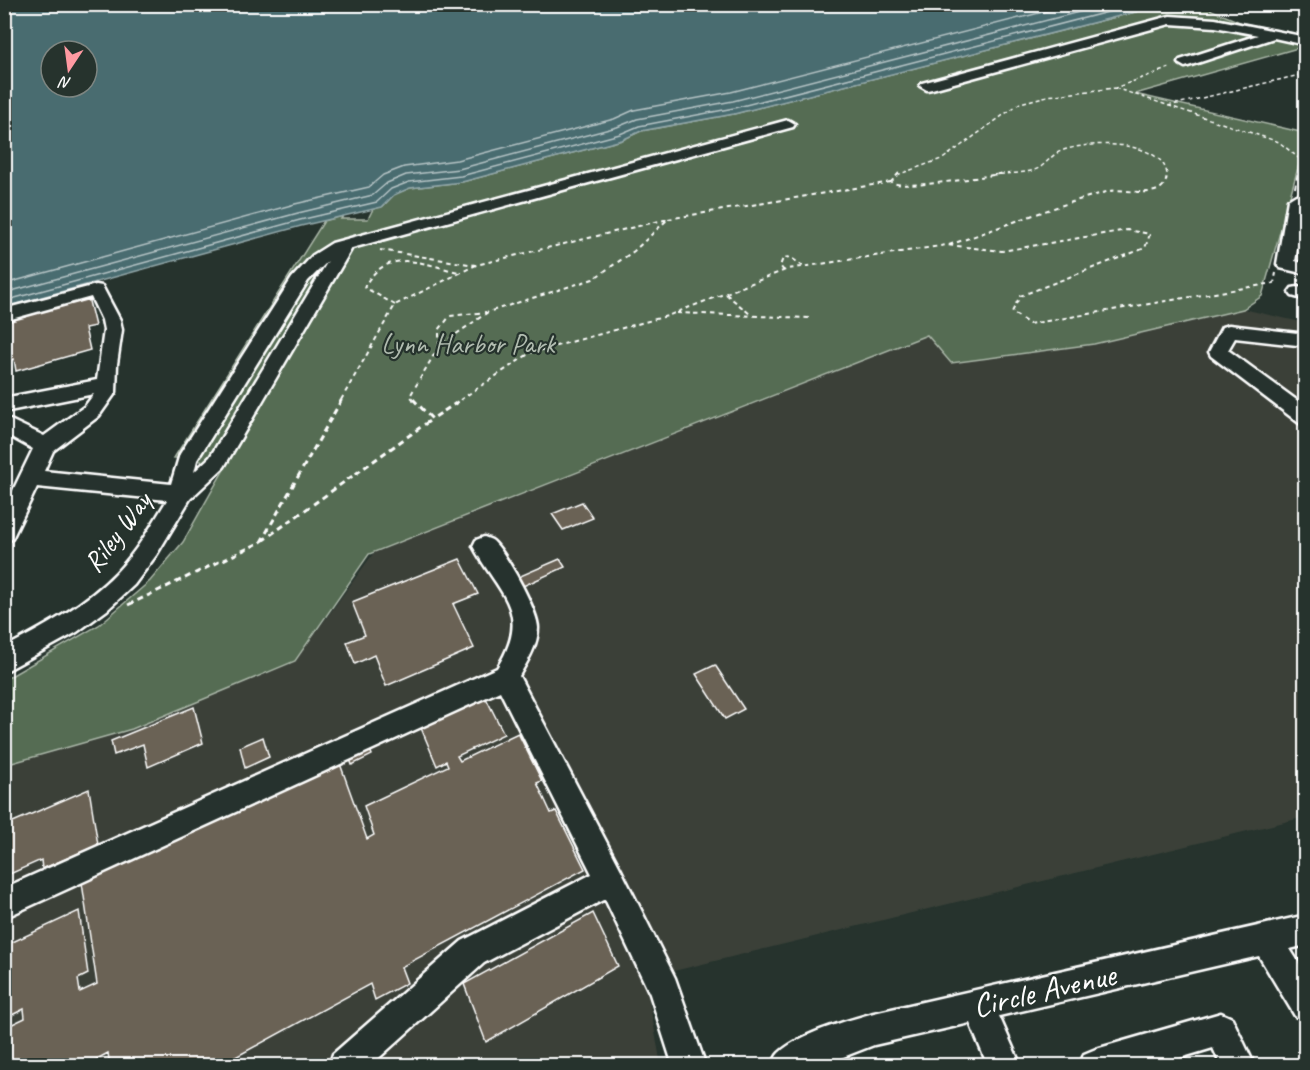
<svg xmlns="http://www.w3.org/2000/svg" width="1310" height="1070" font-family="Caveat,sans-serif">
  <rect width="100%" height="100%" fill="#26332d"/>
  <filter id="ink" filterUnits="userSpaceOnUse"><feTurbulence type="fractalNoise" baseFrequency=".0167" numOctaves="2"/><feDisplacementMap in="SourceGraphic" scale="12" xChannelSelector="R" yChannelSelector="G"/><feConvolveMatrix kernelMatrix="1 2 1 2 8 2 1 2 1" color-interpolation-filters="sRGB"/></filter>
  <g filter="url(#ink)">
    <path fill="#3b4139" d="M1243 309 1305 323V817L645 978 661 1065 5 1066V765L132 729 295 661 375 551 928 335 1094 344Z"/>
    <path fill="#546c52" stroke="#aab6a8" stroke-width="1.5" d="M1163 5H1200L1242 23 1305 35V46L1135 94 1305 133V143L1262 296 1243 309 1094 344 951 363 927 335 369 554 295 661 132 729 5 765 4 680 99 625 150 581 183 542 227 464 174 458 324 221 343 216 341 219H368L373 209 383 206 394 194 410 188 462 182 622 140 641 131 734 114Z"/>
    <path fill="#496c70" stroke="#92a7a9" stroke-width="1.5" fill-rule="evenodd" d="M5 4H1163V5L734 114 641 131 622 140 462 182 410 188 394 195 382 207 301 226 5 307 8 301 5 302ZM51 51H87V87H51Z"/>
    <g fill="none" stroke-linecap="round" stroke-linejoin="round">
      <path stroke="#b6c4c6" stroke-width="1.5" d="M4 284 295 204 369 187 383 175 404 167 457 160 614 119 634 110 731 92 1074 4
        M4 293 298 213 373 195 387 183 406 175 459 169 617 127 637 119 733 101 1110 4
        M4 301 300 220 377 202 391 189 409 182 461 176 620 134 639 126 734 108 1139 4"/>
    </g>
    <path fill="#6b6254" stroke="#fff" stroke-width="1.5" d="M88 297 95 326 85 328 90 350 16 371 14 359 4 362V320Z
      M582 502 593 518 563 530 552 514Z
      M460 559 478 594 453 604 474 648 386 686 374 655 355 664 347 642 365 635 352 602Z
      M560 559 565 567 523 586 518 577Z
      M715 665 744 709 725 719 696 674Z
      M486 698 504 734 457 756 460 761 518 733 542 781 537 783 551 813 556 811 585 869 401 967 407 983 375 1000 370 984 219 1066H110L108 1053 84 1066H4V1028L25 1018 24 1009 10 1016 4 946 79 911 88 974 78 979 80 992 97 984 81 876 338 758 367 839 374 835 364 806 448 766 446 761 437 766 421 728Z
      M194 707 203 743 148 767 143 744 114 755 111 741Z
      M263 737 269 757 245 768 240 747Z
      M368 744 372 755 352 765 348 753Z
      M89 789 98 845 42 869 41 860 10 874 6 825Z
      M593 913 618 966 486 1042 464 984Z"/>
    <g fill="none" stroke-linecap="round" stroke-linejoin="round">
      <g stroke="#fff" stroke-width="5">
        <path id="minor" d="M1170 16 1215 19 1306 37V45L1274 38 1185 67 1178 63 1180 60 1258 35 1215 27 1170 24 932 89 927 90 920 86 922 83Z
          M788 120 795 124 793 127 352 248 224 467 190 499 157 554 134 585 107 610 77 632 4 672V648C44 627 85 605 116 573 137 551 152 525 167 500L37 487 12 539 4 542V509L33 449 4 433V417L44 436 85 406 94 394 4 412V398L97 380 104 330 102 320 91 297 4 321V309L96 285 102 286 120 320 122 330 117 364 116 392 99 416 53 451 44 471 171 484 180 454 292 278 313 255 332 243ZM328 261 210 457 194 472 197 460 308 281Z
          M1296 195 1306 197 1295 261 1306 264V274L1280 268 1277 264 1288 200Z
          M1298 287 1306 289V300L1292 296 1289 292 1292 288Z
          M1229 325 1306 334V346L1235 338 1228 350 1306 407V425L1299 423 1211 356 1209 352 1222 327Z
          M484 537C486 538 491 539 493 541 506 553 538 611 538 628 538 645 527 662 519 676L621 870 675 978 706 1066H673L650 994 605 899 484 963 370 1066H329L333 1054 462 941 592 874 500 691 4 918V888L497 668C533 611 499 595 473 546L476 540Z
          M1306 915V945L1290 949 1306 974V1021L1295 1016 1259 956 999 1016 1021 1066H988L970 1023 874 1045 820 1066H773C774 1061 776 1056 779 1053 801 1033 846 1021 874 1013Z
          M1221 1013 1232 1018 1255 1066H1221L1213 1048 1153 1066H1080L1084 1054 1096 1049Z"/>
      </g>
      <path stroke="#fff" stroke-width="1.5" stroke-dasharray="4 3" stroke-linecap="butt" d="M1115 88 1279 142 1301 160 1298 175
        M1168 106 1304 74
        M897 175 944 158 1020 103 1047 96 1115 88 1172 67
        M993 175C1006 173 1028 174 1039 168 1046 164 1050 157 1057 153 1080 140 1164 138 1167 175"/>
      <path stroke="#fff" stroke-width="2" stroke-dasharray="4.5 4" stroke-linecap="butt" d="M899 173 891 182C903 191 986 176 1005 173
        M1295 188 1298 173
        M668 219 891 182
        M949 245C1002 227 1056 205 1110 191 1127 187 1167 204 1167 173
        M380 250 475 265
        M784 271 780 266 783 258 790 257 803 266
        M726 294 750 314
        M395 305 364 287C387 247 421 263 458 272
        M677 313 810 318
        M439 346V330L450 316 486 312
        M341 400 395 305 476 265 668 219 634 251 593 279 488 312 439 346 410 396 414 400
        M460 400 530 353 667 316 788 269 947 245 1002 251 1127 230 1150 234 1145 248 1020 296 1012 312 1029 324 1274 283 1276 273"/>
      <path stroke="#fff" stroke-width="3" stroke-dasharray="6 4.5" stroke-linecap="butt" d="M413 399 432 419 462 399
        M262 541 432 419
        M128 605 261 542 342 399"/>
      <use href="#minor" fill="#26332d" fill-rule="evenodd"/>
    </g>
  </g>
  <g text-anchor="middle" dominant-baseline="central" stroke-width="4.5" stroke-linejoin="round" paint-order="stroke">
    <g font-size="28" fill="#b2bdb1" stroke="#26332d">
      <text x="468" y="343">Lynn Harbor Park</text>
    </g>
    <g font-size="28" fill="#fff" stroke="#26332d">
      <text transform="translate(117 532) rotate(-53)">Riley Way</text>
    </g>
    <g font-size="33" fill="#fff" stroke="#26332d">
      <text transform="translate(1044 990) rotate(-13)">Circle Avenue</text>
    </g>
  </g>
  <rect width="1310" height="1070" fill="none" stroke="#26332d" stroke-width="24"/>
  <rect x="12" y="12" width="1286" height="1046" fill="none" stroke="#fff" stroke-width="2" filter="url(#ink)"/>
  <g transform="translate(69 69) rotate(193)"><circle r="28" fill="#26332d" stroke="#7d8581" stroke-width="1.5"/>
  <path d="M0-4.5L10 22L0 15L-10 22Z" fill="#ff9aa2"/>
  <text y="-9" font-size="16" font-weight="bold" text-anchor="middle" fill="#ffffff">N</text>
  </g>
</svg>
